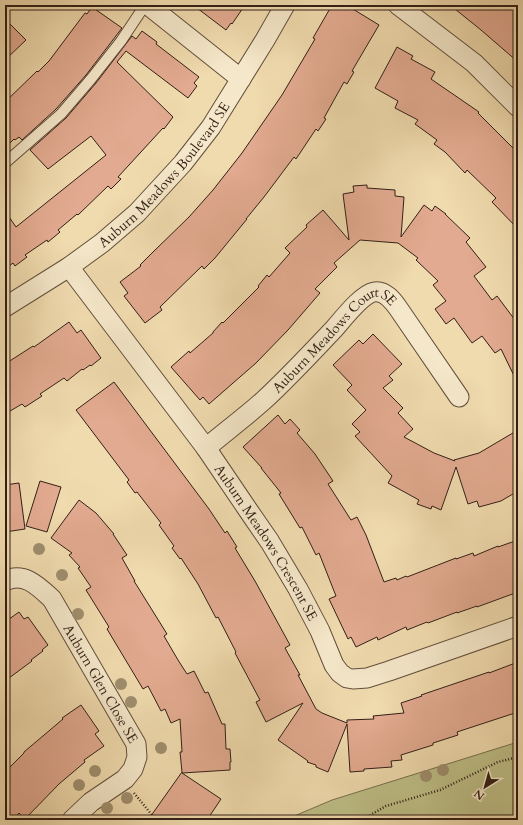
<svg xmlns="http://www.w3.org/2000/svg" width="523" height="825" font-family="Cardo,serif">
  <rect width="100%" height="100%" fill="#f0dbae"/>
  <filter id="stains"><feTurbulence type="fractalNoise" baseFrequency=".005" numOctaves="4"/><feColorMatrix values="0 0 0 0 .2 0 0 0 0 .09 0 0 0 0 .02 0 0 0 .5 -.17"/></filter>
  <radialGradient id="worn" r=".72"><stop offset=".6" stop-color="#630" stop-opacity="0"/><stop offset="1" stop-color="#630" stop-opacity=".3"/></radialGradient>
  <path fill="#bebf87" stroke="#786f4e" d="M518 742V820H285L332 800Z"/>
  <path fill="#e2aa90" stroke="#321f16" d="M193 5H245L232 24 231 23 226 30Z
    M332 5H337L345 10 348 6 379 25 352 71 354 72 347 84 344 82 324 118 326 119 318 131 316 129 296 159 294 157 264 197 246 219H247L215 258 204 269 202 266 160 307 162 310 145 323 124 296 128 293 120 282 141 266 140 265 152 253 189 217 213 190 242 153 282 95 315 39 313 38Z
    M450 5H518V62L481 30Z
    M92 7 122 28 86 75 56 109 22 140 19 137 15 140 14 139 5 148V102L37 71 38 72 49 61 85 13 87 14Z
    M5 19 26 40 5 60Z
    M142 31 157 42 156 44 199 77 194 83 197 86 188 98 126 51 117 62 173 117 164 129 163 128 118 177 121 179 111 189 108 186 78 215 77 214 58 230 60 232 48 242 47 240 25 255 27 257 15 266 13 263 5 269V211L16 227 106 155 91 136 48 169 30 150 66 118 96 83 132 36 136 39Z
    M397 47 413 56 411 59 435 72 431 79 479 112 478 113 518 153V229L492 202 496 198 467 170 465 173 445 152 434 144 437 140 415 124 418 120 395 108 398 101 375 88Z
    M367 185V188L395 190V196L404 197 401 237 424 205 432 211 435 206 446 214H445L470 238 466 242 486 267 474 276 492 300 497 296 518 324V384L501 349 495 353 482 336 472 343 454 318 446 324 435 309 446 301 433 285 438 281 416 260 418 258 398 243 360 240 334 263 337 267 315 289 320 293 288 330 256 363 209 404 203 397 200 400 171 367 189 351 190 353 213 333V332L222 322 223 323 259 287 258 286 267 275 269 277 290 253 285 248 307 227 306 225 323 210 349 240 343 194 354 192 353 186Z
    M69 322 77 333 81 330 101 358 91 366 90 365 83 370 82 369 67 381 64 378 40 394 42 396 25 407 22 404 5 414V364L33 346 34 347Z
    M373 334 402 364 389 376 393 380 383 388 403 408 398 413 413 429 404 437 434 453 455 461 454 460 479 453 518 430V491L501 501 479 507 477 501 468 504 456 467 441 510 432 506 431 509 417 504 419 500 388 483 392 476 355 436 360 432 352 424 366 410 347 390 352 385 333 365 359 340 363 344Z
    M114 382 209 509 225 533 227 531 237 547 235 548 255 581 290 645 285 648 300 675H298L316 709 322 713 347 723V720L374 719 373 716 404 713 401 703 422 696 421 695 489 672V673L518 662V712L457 732 458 735 433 743V745L401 755 402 760 391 761 392 767 364 769V771L350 772 347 724 328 772 316 767V765L307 762 308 761 278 740 303 703 266 722 256 702 260 700 235 653 236 652 218 617 216 618 198 584 181 558 180 559 172 548 174 546 159 525 161 523 137 492 135 493 127 482 129 480 76 410Z
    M278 415 285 424 290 419 300 430 297 433 315 454 333 481 328 484 351 520 357 517 366 535 384 582 396 578 397 580 406 576 407 577 456 558V559L473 553 474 556 498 546V547L518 540V592L477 607V606L457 613V612L428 623 427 622 407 630 406 627 378 640 377 637 356 647 351 637 348 639 329 599 336 596 319 553 316 555 302 527 300 528 279 494 281 493 261 468H262L243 447Z
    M40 481 61 487 47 532 26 526Z
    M19 483 25 529 5 532V485Z
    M79 500 96 513 114 534H113L127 555 122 558 135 581H134L167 634 164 636 178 660 187 674 194 671 205 693 208 692 222 724H225L226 749H230L231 762H230V770L182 773 221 799 207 820H148L182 772 180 752H182L180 719 171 723 165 709 161 711 148 686 143 689 107 629 109 627 86 590 91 587 78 568 80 567 69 555 72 553 51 538Z
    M19 612 24 619 28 617 48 645 42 650 43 651 31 660 32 661 5 681V622Z
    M81 705 99 731 95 734 104 746 84 760 85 762 59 784 25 819 19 813 13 820H5V772L24 753V752L63 719 62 718Z"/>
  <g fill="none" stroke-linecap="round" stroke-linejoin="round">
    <g stroke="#624e3c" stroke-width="12">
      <path id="lane" d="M5 163 61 114 91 79 121 41 145 5"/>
    </g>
    <g stroke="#624e3c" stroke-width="21">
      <g id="street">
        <path d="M148 5 241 79"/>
        <path d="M398 5 474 63 518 107"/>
        <path id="s1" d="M69 267 206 448 248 510 270 542 298 589 320 631 334 665 340 673 347 678 353 679 367 678 389 671 518 626"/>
        <path id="s2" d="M5 307 69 267 102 243 137 213 183 163 211 127 265 40 285 5"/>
        <path id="s3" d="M206 448C225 432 245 417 263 401 288 378 311 353 334 329 342 320 362 294 374 292 385 290 393 301 398 308L459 397"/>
        <path id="s4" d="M5 581C24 571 39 587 52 599L136 744 137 757 133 769 125 779 91 802 72 820"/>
      </g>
    </g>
    <path stroke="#321f16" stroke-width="2.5" stroke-dasharray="1 2" stroke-linecap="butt" d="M134 793 156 820
      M362 820 386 806 440 790 498 762 518 757"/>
    <use href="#lane" stroke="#f5e8ca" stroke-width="10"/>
    <use href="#street" stroke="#f5e8ca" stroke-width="19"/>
  </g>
  <g fill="#9f8e6d">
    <circle cx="39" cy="549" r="6"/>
    <circle cx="62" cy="575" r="6"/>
    <circle cx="78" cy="614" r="6"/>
    <circle cx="121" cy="684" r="6"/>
    <circle cx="131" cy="702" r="6"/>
    <circle cx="161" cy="748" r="6"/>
    <circle cx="443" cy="770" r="6"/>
    <circle cx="95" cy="771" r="6"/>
    <circle cx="426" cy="776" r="6"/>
    <circle cx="79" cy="785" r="6"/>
    <circle cx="127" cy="798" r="6"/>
    <circle cx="107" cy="808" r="6"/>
  </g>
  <g text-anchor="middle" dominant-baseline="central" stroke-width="3.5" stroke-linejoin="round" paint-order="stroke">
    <g font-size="14" fill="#321f16" stroke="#f5e8ca">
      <text stroke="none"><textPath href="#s2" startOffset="209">Auburn Meadows Boulevard SE</textPath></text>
      <text stroke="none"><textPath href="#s3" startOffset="172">Auburn Meadows Court SE</textPath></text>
      <text stroke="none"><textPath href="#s1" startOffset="339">Auburn Meadows Crescent SE</textPath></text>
      <text stroke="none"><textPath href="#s4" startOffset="152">Auburn Glen Close SE</textPath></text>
    </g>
  </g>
  <rect width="523" height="825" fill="none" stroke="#f0dbae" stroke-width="20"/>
  <rect x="6" y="6" width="511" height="813" fill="none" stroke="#321f16" stroke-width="2"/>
  <rect x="10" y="10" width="503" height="805" fill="none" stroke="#321f16"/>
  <g transform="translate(485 787) rotate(217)" stroke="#f5e8ca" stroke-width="3" paint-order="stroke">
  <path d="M0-3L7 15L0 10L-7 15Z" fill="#321f16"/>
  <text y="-6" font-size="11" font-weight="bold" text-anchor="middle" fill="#321f16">N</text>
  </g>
  <rect width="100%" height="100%" filter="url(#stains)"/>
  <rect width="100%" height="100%" fill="url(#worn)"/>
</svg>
